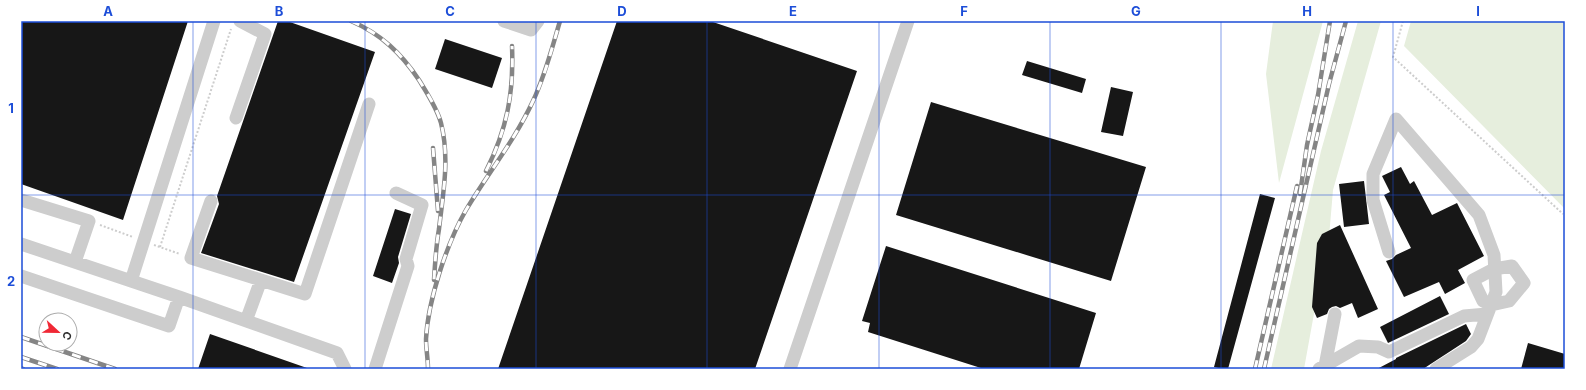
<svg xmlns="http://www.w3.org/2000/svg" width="1586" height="390" font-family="Inter,sans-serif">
  <rect width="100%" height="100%" fill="#fff"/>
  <path fill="#e6eedd" d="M1273 21H1323L1279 183 1266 74Z
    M1358 21H1381L1333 190 1324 297H1317L1304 369H1271L1321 151Z
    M1411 21H1565V209L1404 46Z"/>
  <path fill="#171717" d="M21 21H188L123 220 21 184Z
    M278 21H287L375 52 294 282 201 253 219 204 217 196Z
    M617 21H710L857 71 755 369H498Z
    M445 39 502 58 492 88 435 69Z
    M1027 61 1086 79 1082 93 1022 75Z
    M1111 87 1133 92 1123 136 1101 132Z
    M931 102 1146 167 1111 281 896 215Z
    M1401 167 1410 184 1414 181 1432 215 1457 203 1484 256 1458 270 1465 283 1445 294 1439 282 1404 297 1386 261 1392 259 1396 255 1411 248 1384 195 1390 192 1382 176Z
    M1364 181 1369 224 1344 227 1339 184Z
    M1260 194 1275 198 1228 369H1223L1214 367Z
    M395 209 411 214 398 257 399 263 392 283 373 276Z
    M1340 225 1378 309 1358 318 1352 303 1340 308 1336 306 1332 307 1329 309 1327 314 1317 318 1312 307 1317 243 1322 234Z
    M886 246 1096 313 1079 369H984L868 332 870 323 862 321Z
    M1440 296 1449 314 1388 343 1380 327Z
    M1466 324 1471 334 1466 341 1423 369H1377L1396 359V358Z
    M210 334 307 368V369H198Z
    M1528 343 1565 354V369H1521Z"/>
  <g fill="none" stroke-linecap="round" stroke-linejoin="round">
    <path stroke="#cdcdcd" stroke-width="2" stroke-dasharray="2 2" stroke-linecap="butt" d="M1403 21 1393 57 1563 214
      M100 225 133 237
      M154 245 180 254
      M160 247 231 29"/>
    <path stroke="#cdcdcd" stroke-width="13" d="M504 21 531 30 538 21
      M236 118 265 34 240 21
      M21 200 89 221 75 262
      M211 201 191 258 305 294 369 104
      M21 244 179 297 169 326 21 276
      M1389 252 1373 200V174L1396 119 1479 215 1494 255 1496 292 1478 339 1471 347 1436 369
      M1512 266 1524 283 1509 301 1491 305 1483 301 1473 280 1494 269Z
      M131 281 214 21
      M179 297 337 353 345 369
      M246 321 261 280
      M1325 366 1335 314
      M375 369 408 266 406 259 422 205 396 193
      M790 369 908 21
      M1319 369 1359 346 1378 347 1389 352 1464 316 1487 314"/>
    <g stroke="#858585" stroke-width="4.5">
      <path id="rail" d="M351 21C381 34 401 53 419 80 427 93 437 108 441 123 450 159 443 193 439 229 436 246 435 263 434 280
        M433 148 438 211
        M486 171C507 129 514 93 512 46
        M1300 194 1307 145 1318 95 1330 21
        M21 337 115 369
        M21 357 57 369
        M21 368 23 369
        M428 369C428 359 426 349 426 339 428 300 447 243 466 210 488 173 515 140 533 101 545 76 552 48 560 21
        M1255 369 1297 186
        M1264 369 1329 84 1346 21"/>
    </g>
    <use href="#rail" stroke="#fff" stroke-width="3" stroke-dasharray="9" stroke-linecap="butt"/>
  </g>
  <path fill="none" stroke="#1d4ed8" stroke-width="1" stroke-opacity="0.55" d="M193 21V369M365 21V369M536 21V369M707 21V369M879 21V369M1050 21V369M1221 21V369M1393 21V369M21 195H1565"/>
  <rect width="1586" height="390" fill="none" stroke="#ffffff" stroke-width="44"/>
  <g transform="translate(58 332) rotate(112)"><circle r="19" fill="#ffffff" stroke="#acacac"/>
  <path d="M0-3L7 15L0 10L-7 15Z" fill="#f02835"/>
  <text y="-6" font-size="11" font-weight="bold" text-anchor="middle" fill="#303030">С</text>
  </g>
  <rect x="22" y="22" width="1542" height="346" fill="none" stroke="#1d4ed8" stroke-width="1.5"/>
  <g font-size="13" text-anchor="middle" font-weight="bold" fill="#1d4ed8">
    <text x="108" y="16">A</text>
    <text x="279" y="16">B</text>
    <text x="450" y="16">C</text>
    <text x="622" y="16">D</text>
    <text x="793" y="16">E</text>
    <text x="964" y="16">F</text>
    <text x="1136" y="16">G</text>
    <text x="1307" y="16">H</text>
    <text x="1478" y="16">I</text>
    <text x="11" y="113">1</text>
    <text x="11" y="286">2</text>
  </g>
</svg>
